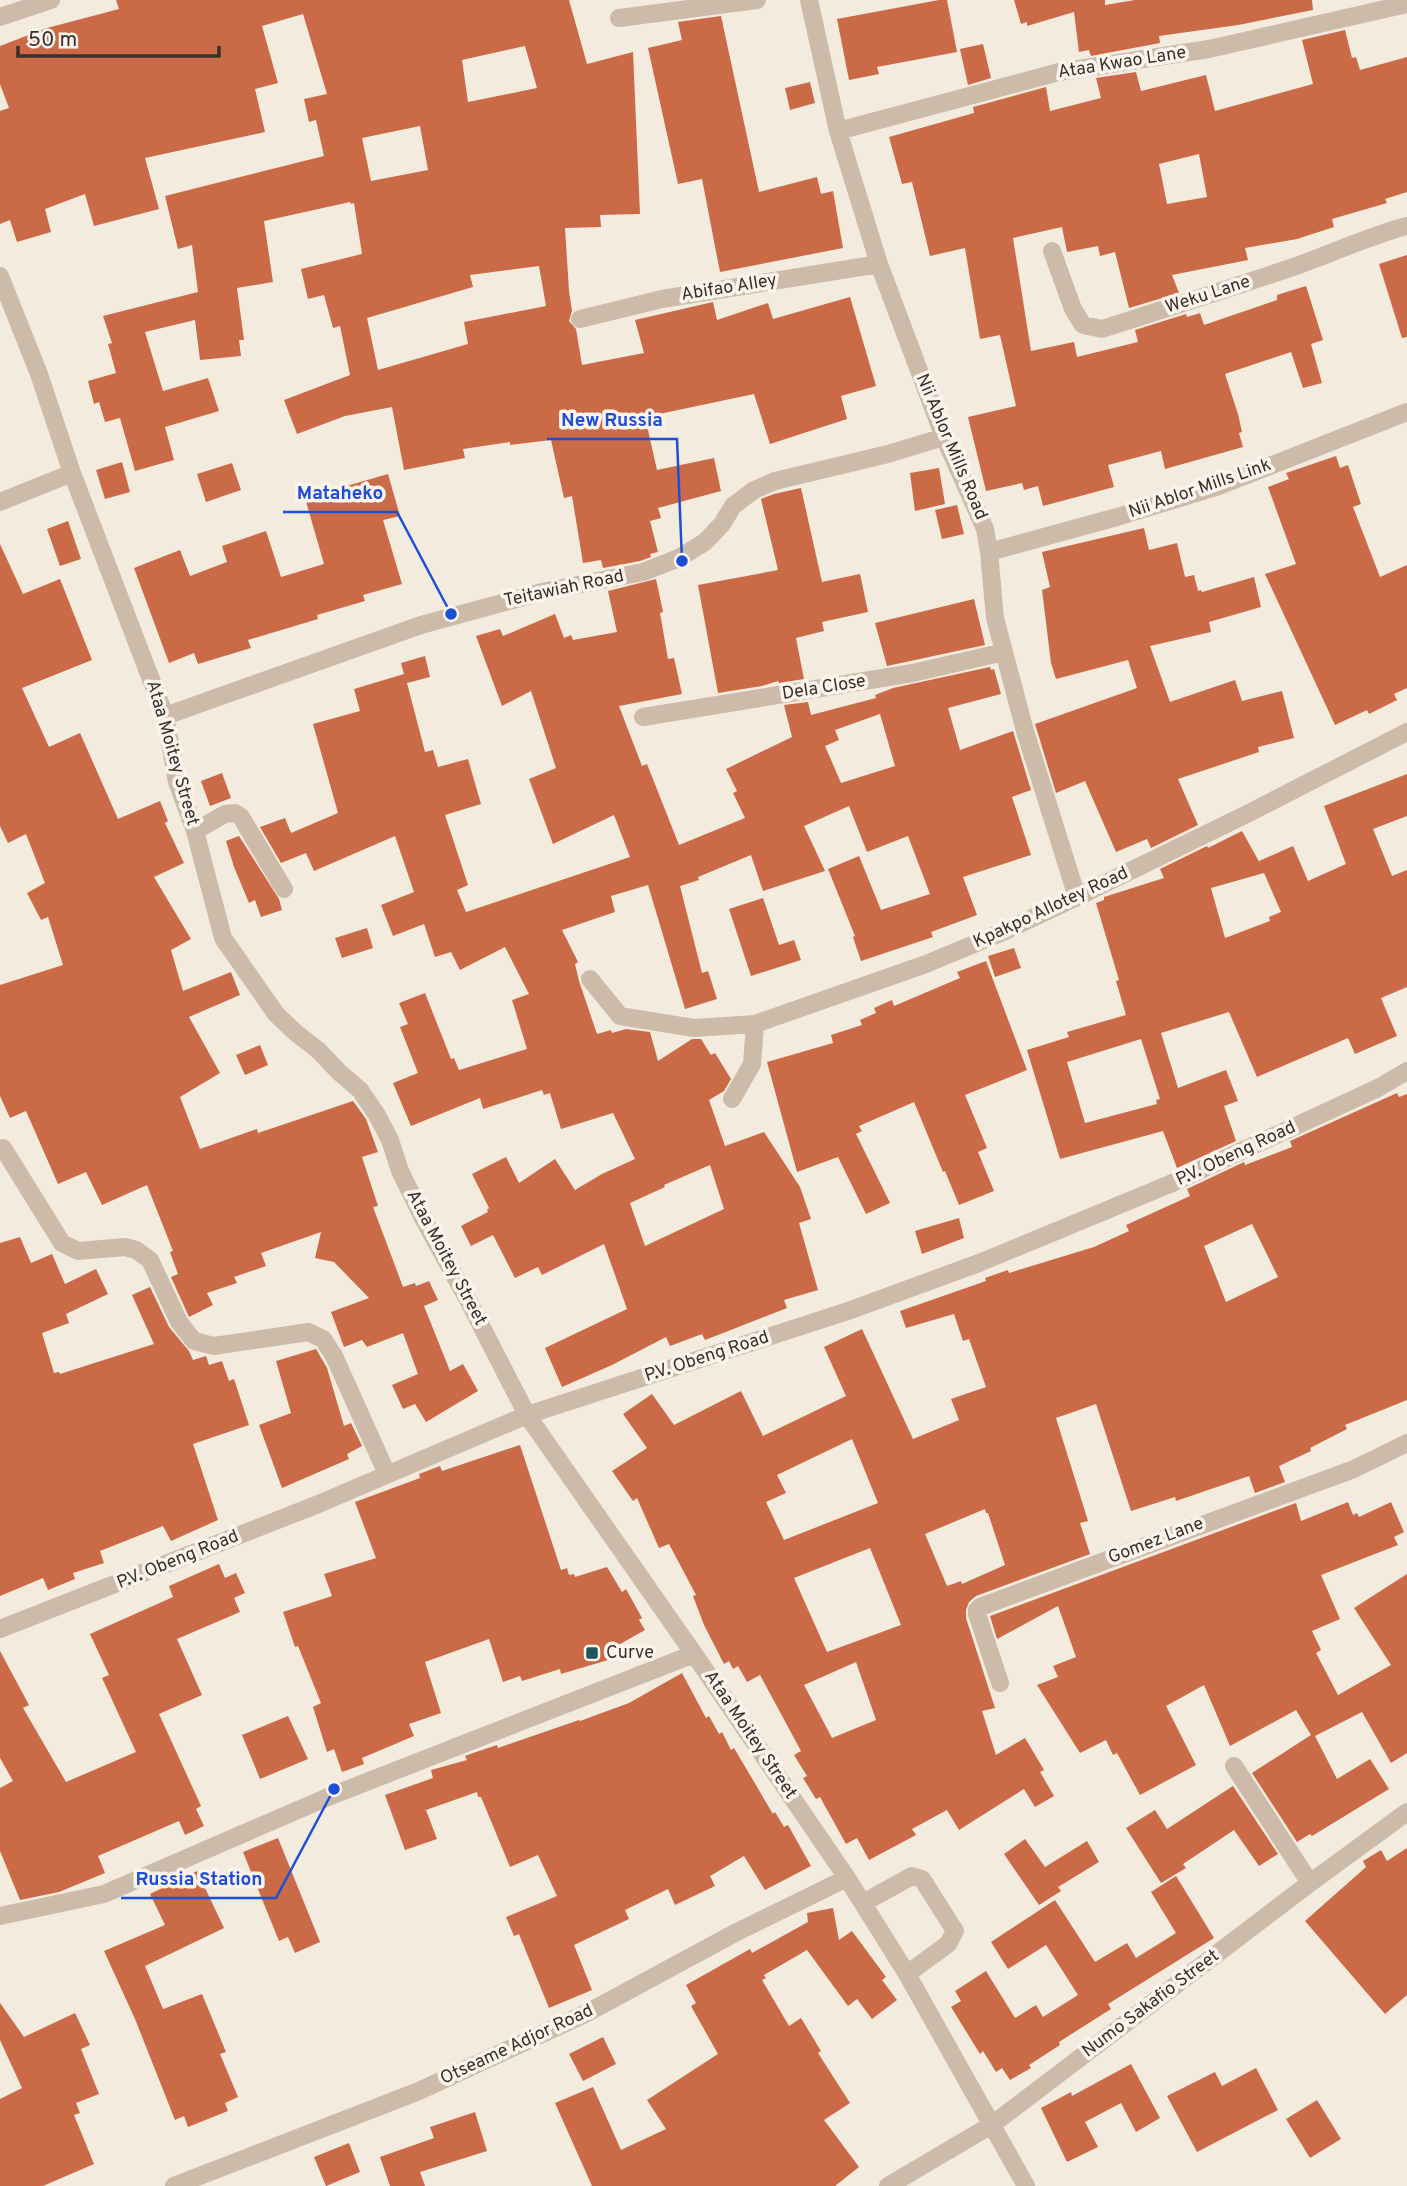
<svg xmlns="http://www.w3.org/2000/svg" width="1407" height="2186" font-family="Overpass,sans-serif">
  <rect width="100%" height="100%" fill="#f4ebdf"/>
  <path fill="#ca6a47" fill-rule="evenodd" d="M116 0H569L587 64 633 52 640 214 600 215 601 227 565 228 569 291 572 311 569 321 576 329 582 365 644 353 635 320 713 302 717 320 768 303 773 319 850 297 876 386 841 396 847 419 770 444 754 394 645 417 657 470 714 458 721 491 658 508 661 518 650 521 658 552 650 554 651 557 640 561 603 568 601 560 583 563 572 496 564 498 551 440 510 445V442L463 449 465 458 404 470 392 407 345 416 297 434 284 400 350 375 340 326 333 328 324 295 308 299 301 269 362 254 354 203 351 204 350 202 264 221 273 282 237 288 244 340H239L241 356 200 360 195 320 145 332 163 391 208 378 219 411 165 427 174 460 135 471 120 418 105 422 99 402 94 404 88 381 116 373 108 344 112 343 103 316 198 292 192 245 178 249 165 196 324 156 316 120 309 122 304 99 327 94 303 14 262 26 278 83 255 89 265 132 145 158 159 209 94 226 85 194 45 209 51 232 17 242 10 220 0 224V111L9 108 0 84V46L47 28 119 9ZM525 46 537 88 468 102 462 60ZM420 126 428 170 371 181 362 138ZM539 266 546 306 464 322 468 344 378 370 367 318 473 287 470 275Z
    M939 0H947L957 52 877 67 879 74 849 80 837 19Z
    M1014 0H1105V5L1135 0H1312L1313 10 1238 25 1159 36 1160 43 1091 56 1089 50 1079 52 1074 12 1027 26V22L1021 24Z
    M721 16 759 192 817 177 821 194 833 191 843 248 720 272 702 179 678 184 648 48 682 40 678 22Z
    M1345 30 1352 58 1356 57 1360 70 1407 57V192L1385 199 1387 203 1332 219 1334 227 1297 239 1245 248 1248 260 1172 275 1179 293 1129 308 1115 252 1100 256 1098 246 1067 252 1062 227 1013 238 1031 351 1074 342 1077 357 1138 342 1135 330 1186 314 1187 317 1200 313 1204 325 1277 300V295L1306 286 1323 340 1311 344 1322 383 1303 388 1291 352 1225 374 1238 414 1242 432 1239 433 1243 447 1165 469 1161 451 1108 465 1114 487 1043 506 1038 486 1024 490 1022 483 986 491 968 417 1016 406 1000 335 980 339 965 248 930 256 912 182 902 184 889 137 974 113 973 107 1046 87 1050 111 1101 98 1096 78 1136 72 1141 91 1206 75 1215 111 1313 84 1302 40ZM1199 154 1207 197 1167 204 1159 164Z
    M983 44 991 78 968 85 960 49Z
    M810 82 815 103 790 110 785 88Z
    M1407 255V337L1402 338 1379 264Z
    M1336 456 1340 468 1348 465 1361 504 1353 507 1380 577 1407 565V688L1394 694 1397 700 1369 714 1367 710 1335 725 1265 574 1296 564 1268 487 1289 479 1286 473Z
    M122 462 130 492 105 499 96 470Z
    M232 463 241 490 206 502 197 474Z
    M939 468 945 504 915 511 910 473Z
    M388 474 400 516 383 520 402 584 363 595 365 601 317 615 318 619 248 640 251 648 198 664 194 653 169 663 134 568 180 550 190 576 227 562 222 546 266 531 281 577 324 564 305 498Z
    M801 488 822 582 860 574 868 612 822 622 824 631 796 638 804 679 779 683 778 681 762 686 718 693 698 585 778 570 761 499 774 494Z
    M957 505 964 534 942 539 935 510Z
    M68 521 81 559 60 566 47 529Z
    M1144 528 1149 550 1177 543 1185 577 1194 575 1198 591 1201 590 1202 592 1254 577 1261 607 1209 622 1211 632 1150 646 1170 702 1235 680 1242 701 1282 691 1294 738 1258 747 1259 752 1178 779 1198 825 1151 848 1147 839 1116 852 1085 781 1056 793 1035 724 1137 688 1128 660 1056 679 1051 663 1042 590 1050 587 1042 552Z
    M0 544 23 594 60 579 92 660 22 688 49 747 80 733 118 819 160 801 168 821 165 823 184 863 154 877 191 939 171 950 183 991 231 972 240 995 189 1017 220 1073 180 1097 200 1149 257 1129 258 1133 353 1101 366 1119 378 1152 362 1157 378 1206 373 1207 403 1287 415 1283 416 1286 429 1281 438 1300 424 1306 450 1371 463 1364 478 1391 426 1422 415 1404 403 1409 392 1385 418 1374 403 1333 367 1347 362 1340 344 1347 331 1312 369 1298 334 1262 315 1258 321 1232 261 1253 266 1266 234 1277 237 1283 207 1293 213 1305 189 1317 171 1277 178 1274 170 1252 173 1251 147 1185 102 1205 86 1172 58 1184 26 1111 10 1118 0 1096V985L63 965 48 917 41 920 27 893 45 883 26 834 8 843 0 826Z
    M656 579 663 612 660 613 668 659 674 658 682 694 619 706 642 766 647 764 679 845 745 818 733 793 737 791 726 769 792 737 784 705 808 702 811 715 876 698 875 695 893 688 990 667 991 670 994 669 1001 694 948 708 960 750 1013 731 1031 790 1012 797 1031 855 963 877 977 915 931 932 933 937 861 961 853 937 855 936 828 869 859 856 881 910 930 894 908 836 867 852 849 806 804 826 825 871 763 891 751 855 698 877 699 880 680 886 702 973 708 971 717 999 685 1009 648 885 611 896 615 912 562 930 578 962 575 964 579 981 597 1034 611 1030 612 1033 626 1029 650 1032 658 1061 692 1039H701L711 1055 715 1053 731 1079 724 1091 709 1100 725 1146 764 1132 800 1187 811 1219 799 1223 818 1290 784 1300 787 1308 705 1340 702 1334 670 1346 666 1337 612 1365 562 1387 545 1348 627 1309 604 1244 542 1275 538 1267 515 1278 493 1235 471 1246 461 1226 488 1212 487 1210 489 1208 472 1174 506 1157 519 1183 555 1159 575 1190 602 1174 635 1159 613 1113 561 1129 550 1093 544 1095 542 1090 483 1109 480 1098 411 1126 393 1083 418 1073 400 1027 408 1024 399 1003 425 993 451 1059 454 1058 459 1070 527 1049 512 1000 529 994 505 947 460 970 451 952 435 957 424 924 393 936 381 905 414 892 395 836 314 871 306 853 281 863 260 827 285 818 291 833 338 813 313 724 360 711 354 689 404 674 401 663 425 656 430 677 407 683 425 752 433 750 438 767 468 759 481 804 445 815 468 885 457 890 466 912 630 857 614 815 553 844 529 779 556 768 531 691 502 706 476 636 500 629 503 636 555 614 564 638 571 635 573 640 617 632 608 591ZM880 714 895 766 841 783 825 746 839 740 835 730ZM710 1165 724 1209 645 1246 630 1203 665 1187 664 1185Z
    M974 599 985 645 887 666 875 623Z
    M222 773 231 798 210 806 201 781Z
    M1407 774V816L1373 829 1392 876 1407 870V987L1381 998 1397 1036 1355 1054 1348 1038 1257 1077 1229 1012 1161 1033 1178 1088 1226 1070 1238 1101 1224 1106 1236 1141 1177 1168 1163 1131 1060 1159 1027 1050 1069 1037 1067 1032 1126 1015 1116 981 1119 980 1096 903 1104 900V897L1164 878 1160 869 1207 846 1208 848 1242 831 1261 865 1259 861 1293 846 1308 881 1346 864 1324 806ZM1264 873 1281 912 1269 917 1270 921 1225 938 1211 888ZM1141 1039 1160 1099 1156 1100 1157 1104 1085 1123 1067 1062Z
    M239 836 279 899 282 910 261 917 255 900 249 903 234 867 226 841Z
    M763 898 779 945 794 940 801 960 751 976 729 909Z
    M367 928 373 948 342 958 335 938Z
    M1014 948 1021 968 995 977 988 956Z
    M986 961 1027 1070 965 1095 987 1148 978 1152 994 1191 959 1205 945 1171 943 1172 914 1102 859 1126 862 1131 856 1134 890 1203 866 1214 838 1157 797 1172 767 1062 833 1043 831 1035 862 1025 860 1020 876 1013 874 1008 892 1000 894 1006 960 978 957 972Z
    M260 1045 268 1065 245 1075 236 1055Z
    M1397 1093 1399 1097 1407 1094V1400L1345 1425 1347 1429 1310 1448 1311 1451 1279 1466 1285 1482 1255 1493 1249 1476 1176 1501 1175 1497 1131 1511 1096 1404 1056 1418 1088 1521 1080 1523 1090 1554 976 1596 969 1602 966 1610V1618L995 1708 982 1711 996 1755 1025 1738 1044 1770 1040 1772 1054 1796 1035 1807 1024 1789 959 1830 947 1810 912 1829 916 1835 869 1860 857 1838 846 1844 820 1797 816 1799 803 1778 807 1776 794 1755 801 1751 760 1675 747 1682 738 1666 733 1669 729 1661 724 1664 704 1625 693 1596 696 1595 669 1544 659 1548 637 1498 633 1501 612 1471 647 1448 623 1414 652 1394 674 1425 741 1391 763 1436 846 1396 824 1347 862 1329 913 1439 959 1420 951 1399 986 1387 969 1339 963 1341 954 1314 906 1328 900 1311 986 1281 985 1278 1008 1270 1009 1273 1094 1247 1129 1231 1126 1225 1190 1196 1187 1189 1244 1162 1245 1165 1292 1147 1290 1141ZM1252 1224 1278 1277 1226 1302 1204 1246ZM852 1439 878 1503 784 1540 766 1502 786 1493 777 1475ZM985 1509 986 1513H988L1005 1565 962 1584 961 1581 947 1586 925 1534ZM870 1548 901 1625 827 1652 794 1578ZM856 1662 876 1720 832 1738 804 1685Z
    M959 1218 964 1238 922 1254 915 1231Z
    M20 1237 31 1263 52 1254 65 1284 96 1269 108 1294 66 1314 69 1323 42 1333 54 1373 59 1372 60 1374 154 1344 132 1295 150 1287 169 1327 189 1351 193 1360 206 1356 209 1365 222 1361 229 1381 234 1379 249 1425 193 1444 218 1520 171 1541 163 1526 100 1551 104 1563 73 1573 75 1579 48 1590 43 1578 0 1596V1243Z
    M316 1349 327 1368 344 1426 351 1423 362 1446 347 1454 349 1459 282 1488 259 1425 291 1413 276 1361Z
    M520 1445 561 1570 567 1568 569 1575 574 1574 575 1577 607 1567 622 1592 626 1589 642 1618 639 1620 645 1630 606 1652 608 1660 561 1674 560 1669 522 1681 520 1676 503 1682 489 1639 425 1662 441 1713 409 1724 414 1736 362 1758 364 1764 342 1772 334 1749 327 1752 313 1707 321 1703 298 1646 295 1647 283 1612 332 1596 324 1574 376 1558 355 1502 420 1478 419 1474 440 1466 442 1471Z
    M1348 1502 1353 1515 1357 1513 1359 1517 1391 1502 1404 1532 1394 1537 1398 1545 1321 1575 1340 1619 1312 1631 1321 1650 1316 1653 1338 1695 1391 1665 1354 1608 1407 1574V1753L1391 1763 1362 1712 1315 1736 1337 1779 1370 1759 1389 1789 1312 1836 1310 1834 1297 1842 1252 1773 1311 1735 1296 1710 1230 1746 1204 1685 1166 1706 1196 1765 1140 1795 1117 1753 1113 1755 1106 1740 1080 1753 1037 1685 1058 1677 1053 1666 1076 1657 1058 1606 997 1639 990 1616 1296 1503 1301 1521Z
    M219 1564 225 1578 236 1573 245 1593 234 1598 240 1612 177 1639 202 1695 159 1714 201 1806 196 1809 204 1826 185 1835 179 1821 98 1856 105 1873 59 1892 20 1900 0 1851V1788L13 1781 0 1758V1651L29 1705 23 1708 66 1782 136 1752 102 1678 109 1675 90 1634 173 1597 169 1586Z
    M682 1673 706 1718 709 1716 719 1734 722 1732 731 1750 734 1748 773 1814 775 1812 784 1827 788 1825 811 1866 765 1890 744 1856 710 1876 715 1886 675 1905 668 1889 625 1910 629 1919 574 1945 592 1990 549 2008 519 1934 514 1936 506 1917 557 1896 538 1855 510 1867 481 1797H478L477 1792 426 1810 437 1839 405 1850 385 1795 433 1778 431 1770 467 1760 465 1756 473 1753 497 1745 498 1748 579 1720 580 1721 629 1703Z
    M288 1716 308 1759 260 1779 242 1735Z
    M1233 1786 1278 1854 1259 1866 1234 1830 1183 1864 1186 1868 1161 1883 1126 1828 1155 1810 1167 1829Z
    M278 1838 320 1942 295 1953 288 1937 279 1941 243 1852Z
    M1025 1839 1045 1867 1087 1841 1099 1862 1058 1887 1061 1891 1039 1905 1004 1854Z
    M1407 1848V1995L1385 2014 1305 1921 1366 1867 1363 1861 1381 1850 1387 1861Z
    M197 1871 224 1928 145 1966 163 2009 202 1994 226 2052 220 2054 238 2097 225 2103 228 2111 188 2127 184 2116 175 2120 135 2019 104 1951 165 1925 150 1894Z
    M1176 1876 1214 1938 1108 2004 1111 2009 1059 2042 1060 2045 1029 2065 1031 2068 1010 2080 1002 2068 996 2072 983 2051 980 2054 951 2007 961 2001 955 1991 986 1971 1015 2018 1036 2005 1043 2017 1078 1995 1046 1945 1008 1969 991 1942 1055 1900 1095 1962 1127 1943 1136 1958 1176 1933 1151 1892Z
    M833 1908 839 1940 852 1931 886 1977 882 1980 897 2000 872 2019 857 1999 848 2006 807 1950 764 1975 766 1978 762 1980 789 2026 801 2018 821 2051 818 2053 850 2103 824 2120 859 2167 835 2186H592L555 2103 593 2087 621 2150 666 2129 647 2100 718 2054 691 2006 696 2003 686 1985 750 1949 752 1953 808 1922 807 1913Z
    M0 2003 24 2037 75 2013 90 2045 81 2049 99 2094 76 2103 80 2113 74 2115 94 2164 43 2186H0V2099L22 2088 0 2040Z
    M603 2037 616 2064 583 2081 569 2054Z
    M1131 2064 1160 2118 1136 2132 1121 2103 1085 2122 1098 2147 1067 2162 1041 2108 1071 2092 1072 2096Z
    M1256 2068 1278 2110 1197 2152 1167 2096 1215 2072 1222 2086Z
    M1317 2100 1341 2139 1310 2158 1286 2119Z
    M475 2112 487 2151 420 2172 425 2186H390L380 2157 434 2138 430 2127Z
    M349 2143 360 2172 326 2186 314 2157Z"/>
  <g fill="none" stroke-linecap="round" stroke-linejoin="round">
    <path stroke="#cdbbaa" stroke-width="18" d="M809 0 838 131 879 264 944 437 985 529 989 552 995 618 1025 731 1077 897
      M0 17 51 0
      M619 18 757 0
      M838 131 1059 72 1209 49 1407 4
      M1052 251 1073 309 1083 325 1102 329C1167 308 1232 288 1296 266 1333 253 1369 236 1407 226
      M0 276 39 374 72 473 165 716 177 782 195 831 223 938 276 1014 296 1033 318 1050 340 1073 360 1090 377 1115 390 1140 400 1171 425 1222 468 1300 527 1415 694 1654 847 1878 907 1974 1026 2186
      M580 319 662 299 879 264
      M0 502 72 473
      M989 552 1117 517 1216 487 1407 412
      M165 716 421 625 542 592 643 572 679 558 705 542 722 524 733 506 754 490 775 481 888 454 944 437
      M643 717 913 673 1004 652
      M195 831 225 814 235 813 241 817 284 889
      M590 979 620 1016 694 1028 755 1024 926 964 1003 932 1077 897 1249 813 1407 732
      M732 1099 752 1064 755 1024
      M3 1148 62 1243 78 1251 125 1247 136 1250 150 1260 179 1322 194 1341 214 1346 308 1332 323 1339 334 1356 387 1474
      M0 1629 316 1505 527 1415 848 1311 979 1263 1170 1184 1378 1088 1407 1071
      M1000 1683 977 1614V1610L980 1607 1354 1469 1407 1443
      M1234 1766 1310 1883
      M863 1903 912 1876 922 1879 955 1931 948 1944 907 1974
      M0 1916 104 1894 328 1797 694 1654
      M174 2186 419 2091 585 2014 735 1933 847 1878
      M888 2186 993 2124 1310 1883 1407 1812"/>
  </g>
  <rect fill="#1d575d" stroke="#fbf4ec" stroke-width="2.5" x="585" y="1646" width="14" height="14" rx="3.5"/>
  <g text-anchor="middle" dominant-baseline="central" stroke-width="7" stroke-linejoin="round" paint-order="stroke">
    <g font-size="18" fill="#3a2f2a" stroke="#fbf4ec">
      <text transform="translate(1122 63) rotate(-9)">Ataa Kwao Lane</text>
      <text transform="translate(729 288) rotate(-9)">Abifao Alley</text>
      <text transform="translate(1208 295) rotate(-18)">Weku Lane</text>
      <text transform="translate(951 447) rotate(67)">Nii Ablor Mills Road</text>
      <text transform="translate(1200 489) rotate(-19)">Nii Ablor Mills Link</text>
      <text transform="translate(564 589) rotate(-12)">Teitawiah Road</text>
      <text transform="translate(824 688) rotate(-9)">Dela Close</text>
      <text transform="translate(172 753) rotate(74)">Ataa Moitey Street</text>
      <text transform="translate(1051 908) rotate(-25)">Kpakpo Allotey Road</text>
      <text transform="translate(1236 1154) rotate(-25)">P.V. Obeng Road</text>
      <text transform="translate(446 1258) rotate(62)">Ataa Moitey Street</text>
      <text transform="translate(707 1357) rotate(-18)">P.V. Obeng Road</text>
      <text transform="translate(1156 1541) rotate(-21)">Gomez Lane</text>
      <text transform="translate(178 1560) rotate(-22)">P.V. Obeng Road</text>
      <text transform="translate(750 1735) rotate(56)">Ataa Moitey Street</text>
      <text transform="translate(1151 2004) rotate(-37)">Numo Sakafio Street</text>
      <text transform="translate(517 2045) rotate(-25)">Otseame Adjor Road</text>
    </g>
    <g font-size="18" fill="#3a2f2a" stroke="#fbf4ec" text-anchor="start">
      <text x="606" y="1653">Curve</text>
    </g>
  </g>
  <path fill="none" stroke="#1d4ed8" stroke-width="2.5" d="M682 561L677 439H547M451 614L397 512H283M334 1789L276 1898H121"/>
  <g fill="#1d4ed8" stroke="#fbf4ec" stroke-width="2.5">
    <circle cx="682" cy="561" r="7"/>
    <circle cx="451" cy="614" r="7"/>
    <circle cx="334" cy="1789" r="7"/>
  </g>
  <g font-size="19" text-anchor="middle" font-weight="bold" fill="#1d4ed8" stroke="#fbf4ec" stroke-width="7" stroke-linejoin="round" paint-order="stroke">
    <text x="612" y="426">New Russia</text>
    <text x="340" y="499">Mataheko</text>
    <text x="199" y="1885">Russia Station</text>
  </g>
  <path d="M18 46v10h201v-10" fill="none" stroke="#3a2f2a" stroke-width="3.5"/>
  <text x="28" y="46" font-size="21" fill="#3a2f2a" stroke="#fbf4ec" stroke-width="5" paint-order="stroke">50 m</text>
</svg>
